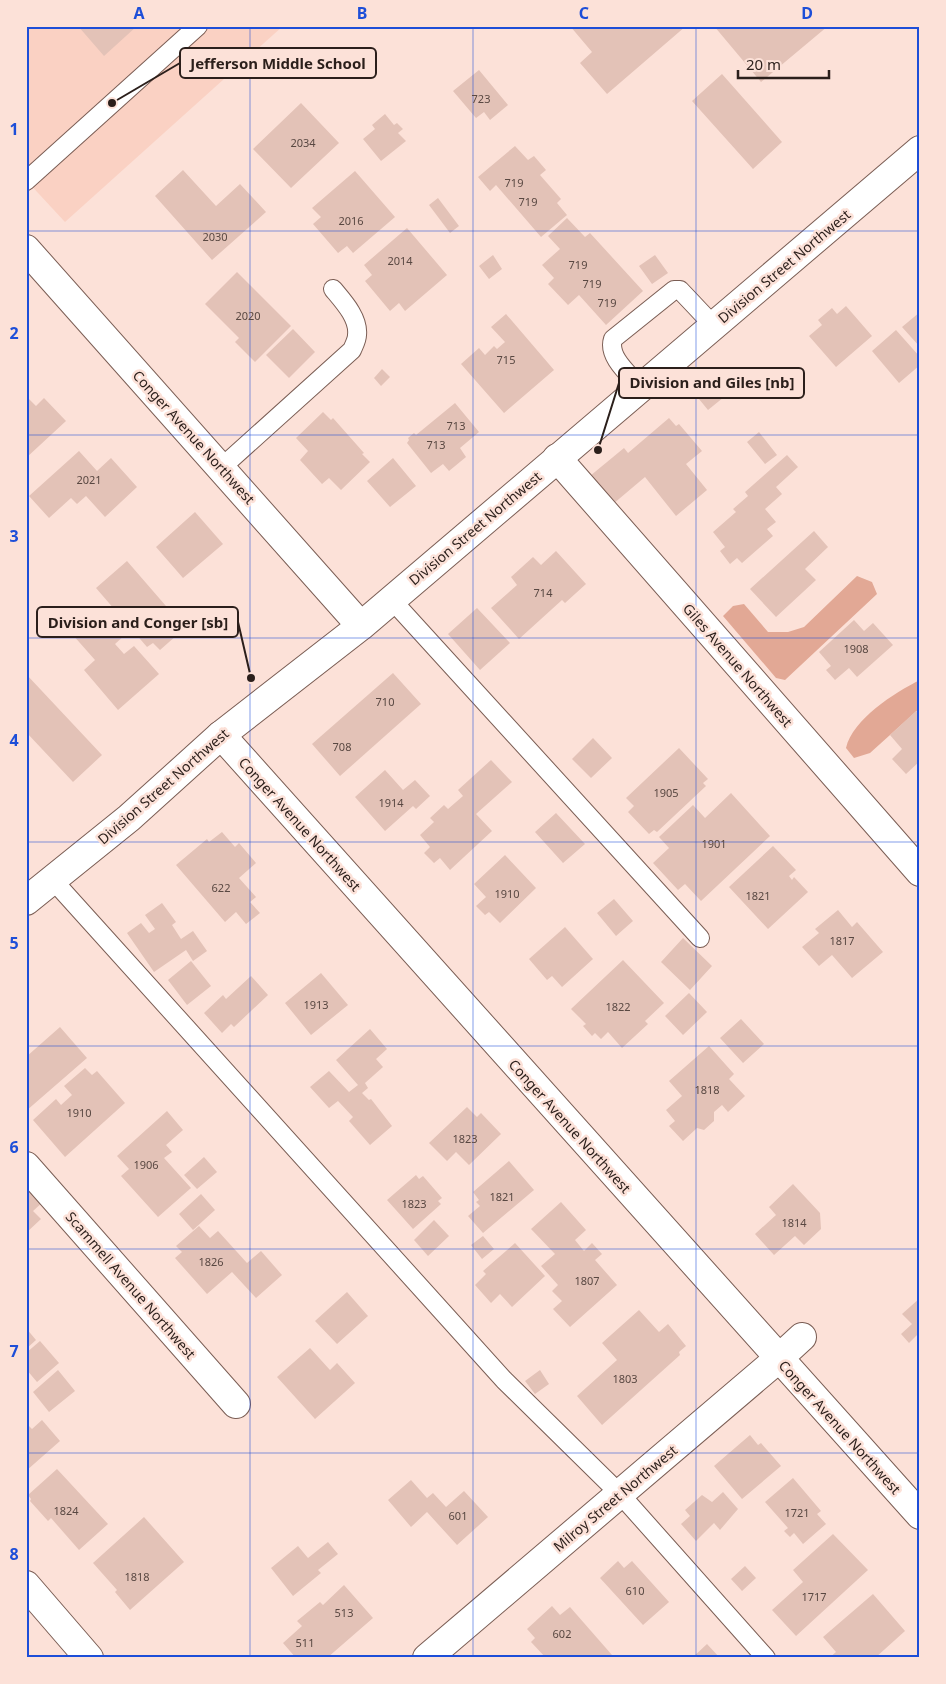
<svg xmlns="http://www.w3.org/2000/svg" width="946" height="1684" font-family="'Noto Sans',sans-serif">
  <rect width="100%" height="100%" fill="#fce1d8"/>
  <path fill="#fad1c3" d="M26 26H283L65 222 26 180Z"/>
  <path fill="#e2a895" d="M857 576 872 582 877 594 785 680 776 678 723 616 733 606 744 604 768 632H788L804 627Z
    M920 680V708L870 753 854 758 846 748C853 719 894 693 920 680Z"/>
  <path fill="#e3c2b7" d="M78 26H137L104 56Z
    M570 26H686L607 94 580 63 592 52Z
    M714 26H828L761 82Z
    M479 70 508 105 490 120 484 112 476 118 453 91Z
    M722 74 782 142 753 169 692 101Z
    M301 103 339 143 291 188 253 149Z
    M385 114 394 125 397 123 403 129 398 133 406 141 381 161 363 139 375 129 372 125Z
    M515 146 528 160 534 156 546 170 540 175 561 199 557 203 567 215 541 237 496 185 490 191 478 177Z
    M183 170 216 206 240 184 266 212 212 260 155 196Z
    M355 171 395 217 353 253 347 246 338 253 313 224 321 217 312 208Z
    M438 198 459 226 450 233 429 205Z
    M567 218 585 237 590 233 643 291 606 325 579 295 568 305 548 284 554 278 542 265 560 249 548 236Z
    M407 228 447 275 405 311 399 303 390 311 365 281 372 275 364 265Z
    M493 255 502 269 489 279 479 266Z
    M655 255 668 273 652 284 639 266Z
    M237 272 291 326 255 362 235 342 239 338 205 304Z
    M846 306 872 336 836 367 809 336 822 325 818 320 832 308 837 314Z
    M920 312V347L902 327Z
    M506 314 554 370 504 413 461 364 479 348 485 355 494 346 497 349 505 342 491 327Z
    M293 329 315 352 289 378 266 355Z
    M896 330 920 357V365L899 383 872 351Z
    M382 369 390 377 381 386 374 378Z
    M710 380 724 397 708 410 694 393Z
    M26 396 36 406 44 398 66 421 26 458Z
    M455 403 479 432 460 448 466 457 449 471 443 464 431 473 407 443 409 440 408 438 414 433 416 435Z
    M323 412 331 420 333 418 364 453 362 454 370 462 341 490 329 478 322 484 300 460 308 451 296 438Z
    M669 418 676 426 679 424 702 451 686 464 707 490 676 516 645 477 613 504 590 476 624 448 628 453Z
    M759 432 777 455 765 464 747 442Z
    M79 451 97 471 111 458 137 487 105 517 86 496 77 504 71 498 49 518 29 496Z
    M787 455 798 467 776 487 782 494 765 509 776 522 767 529 773 536 742 563 737 558 730 564 720 551 725 547 713 532 736 512 733 509 748 496 745 492Z
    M393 458 416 486 390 507 367 481Z
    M195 512 223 544 183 578 156 547Z
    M814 531 828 547 805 569 816 580 776 617 750 589Z
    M556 551 586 584 565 603 562 600 519 639 491 608 517 585 511 577 533 557 541 565Z
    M127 561 185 628 160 650 153 643 147 647 96 588Z
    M102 607 126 634 115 644 124 654 134 646 159 674 118 710 84 670 95 660 72 634Z
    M477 608 510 643 480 670 448 634Z
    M854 620 864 631 873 623 893 645 857 677 849 668 835 680 826 670 831 666 819 652Z
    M393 673 421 704 340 776 312 744Z
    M26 674 102 755 73 782 26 732Z
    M916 711 920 715V761L906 774 892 759 902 749 890 735Z
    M593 738 612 758 591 778 572 759Z
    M679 748 708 779 703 783 706 786 657 832 654 830 649 834 628 812 634 806 626 798Z
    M491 760 512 782 476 814 492 831 450 870 440 858 434 863 424 853 430 847 420 835 434 822 430 818 444 805 448 809 463 796 458 790Z
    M385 770 403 790 415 780 430 796 416 809 413 806 385 831 355 797Z
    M731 793 770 836 701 901 685 884 678 890 653 863 669 848 659 837 693 805 705 818Z
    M556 813 585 844 563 863 535 832Z
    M222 832 235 847 239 843 256 863 239 878 256 897 250 902 260 913 246 924 236 912 225 922 176 865 207 839 209 842Z
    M773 846 796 870 789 876 792 880 794 877 808 892 768 929 729 887Z
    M505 855 536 888 500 923 489 912 485 915 476 906 486 897 474 884Z
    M614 899 633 921 616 936 597 913Z
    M162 903 176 922 172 925 181 939 193 931 207 951 193 961 186 950 154 972 127 933 141 923 149 933 155 929 145 915Z
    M838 910 852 927 857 922 883 952 852 978 832 955 819 966 802 947 819 933 815 929Z
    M565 927 593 959 562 987 552 976 547 980 529 959Z
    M683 938 712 966 690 990 661 962Z
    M623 960 664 1003 645 1021 648 1024 622 1048 608 1032 601 1039 595 1033 592 1036 583 1026 586 1024 571 1009Z
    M191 961 211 986 187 1005 168 980Z
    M321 973 348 1005 311 1035 285 1003Z
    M251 976 268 995 234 1027 231 1024 222 1033 204 1013 223 995 226 999Z
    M689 993 707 1012 683 1035 665 1016Z
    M741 1019 764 1044 743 1063 720 1038Z
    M60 1027 87 1058 26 1111V1057Z
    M370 1029 387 1049 376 1059 383 1067 365 1083 368 1088 362 1093 369 1100 371 1099 392 1126 370 1145 349 1121 353 1117 338 1101 329 1108 310 1087 329 1071 349 1092 358 1085 336 1060Z
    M709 1046 734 1074 729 1079 745 1096 728 1112 722 1105 714 1112V1121L704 1130 697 1128 683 1141 669 1126 675 1121 666 1110 682 1096 669 1081Z
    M85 1068 92 1075 97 1071 125 1103 65 1157 33 1120 56 1099 61 1105 72 1095 64 1086Z
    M467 1107 477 1117 481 1113 501 1134 469 1165 456 1152 447 1161 429 1143Z
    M167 1111 183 1130 166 1145 172 1152 164 1158 191 1188 158 1217 121 1176 129 1169 117 1156Z
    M204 1157 217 1172 197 1189 184 1175Z
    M509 1161 534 1190 483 1233 468 1216 480 1206 476 1202 479 1200 473 1192Z
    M416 1175 419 1179 423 1176 442 1198 438 1201 441 1204 413 1229 387 1200Z
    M26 1183 44 1201 33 1211 41 1219 26 1233Z
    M793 1184 820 1213 821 1229 804 1245 795 1236 774 1255 755 1234 776 1215 769 1207Z
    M201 1194 215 1210 193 1230 179 1214Z
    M561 1202 586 1230 575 1240 584 1251 592 1243 602 1254 595 1260 617 1285 570 1327 553 1309 562 1301 552 1291 558 1285 541 1266 555 1254 531 1229Z
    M434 1220 449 1236 428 1256 414 1240Z
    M199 1226 210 1238 218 1231 247 1263 261 1251 282 1275 256 1298 232 1272 207 1294 175 1258 182 1252 176 1246Z
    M483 1236 494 1249 482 1259 471 1245Z
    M515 1243 545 1276 512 1307 500 1294 491 1303 475 1285 486 1274 483 1271Z
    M347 1292 368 1316 337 1344 315 1321Z
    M920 1298V1336L918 1334 909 1343 901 1334 912 1324 902 1314Z
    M639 1310 659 1332 668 1324 686 1346 679 1352 680 1355 602 1425 577 1396 617 1360 602 1343Z
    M26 1328 36 1340 26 1349Z
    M40 1341 59 1363 37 1382 26 1369V1353Z
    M310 1348 330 1370 337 1363 355 1383 315 1419 277 1377Z
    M58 1370 75 1391 49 1412 33 1392Z
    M540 1370 549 1384 535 1394 525 1381Z
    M42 1420 60 1441 26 1471V1423L32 1429Z
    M750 1435 758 1445 761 1443 781 1466 742 1499 714 1466Z
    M57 1469 108 1524 79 1550 51 1518 48 1521 30 1501 31 1499 28 1495Z
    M793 1478 821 1511 817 1514 826 1524 803 1544 794 1533 790 1537 784 1531 788 1528 765 1502Z
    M411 1480 427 1498 433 1493 446 1507 464 1491 488 1517 457 1545 427 1512 411 1527 388 1500Z
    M723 1492 738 1509 720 1530 714 1523 696 1541 681 1524 690 1516 685 1510 702 1495 712 1502Z
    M144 1517 184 1562 130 1610 115 1592 117 1590 93 1563Z
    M833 1534 868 1570 796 1636 772 1610 803 1582 793 1570Z
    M328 1542 338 1554 318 1570 321 1573 293 1596 271 1568 298 1546 308 1558Z
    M618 1561 624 1568 632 1561 669 1602 643 1625 600 1578Z
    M745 1566 756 1578 742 1591 731 1579Z
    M344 1585 373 1618 327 1658H296L283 1643 302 1626 297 1621 320 1602 323 1605Z
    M873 1594 905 1631 875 1658H829L836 1652 823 1637Z
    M552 1606 560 1615 570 1607 612 1655 609 1658H546L531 1642 535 1638 527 1629Z
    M707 1644 720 1658H692Z"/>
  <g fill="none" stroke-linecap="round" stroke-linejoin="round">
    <g stroke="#7a5d54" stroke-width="20">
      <path id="lane" d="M26 181 198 26
        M641 388C630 375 607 357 613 339L674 290H680L714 326
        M221 468 352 350C354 345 357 340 357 335 359 318 343 301 333 289
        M391 599 700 938
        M52 879 504 1380 620 1494 766 1658"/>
    </g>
    <g stroke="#7a5d54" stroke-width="30">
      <path id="street" d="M557 458 920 872
        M221 735 920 1515
        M26 1166 236 1404
        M26 1585 89 1658
        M427 1658 778 1359 802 1337"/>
    </g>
    <g stroke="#7a5d54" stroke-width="30">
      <path id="secondary" d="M26 249 361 626
        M26 901 129 818 221 735 361 626 920 150"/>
    </g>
    <use href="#lane" stroke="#fff" stroke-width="18"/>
    <use href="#street" stroke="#fff" stroke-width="28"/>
    <use href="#secondary" stroke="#fff" stroke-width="28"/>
  </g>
  <path fill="none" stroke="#1d4ed8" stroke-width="1" stroke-opacity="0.55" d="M250 26V1658M473 26V1658M696 26V1658M26 231H920M26 435H920M26 638H920M26 842H920M26 1046H920M26 1249H920M26 1453H920"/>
  <g text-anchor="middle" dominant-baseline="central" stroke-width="5" stroke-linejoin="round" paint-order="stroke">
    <g font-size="11" fill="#594842">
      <text x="481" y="98">723</text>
      <text x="303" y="142">2034</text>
      <text x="514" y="182">719</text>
      <text x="528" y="201">719</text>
      <text x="351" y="220">2016</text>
      <text x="215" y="236">2030</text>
      <text x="400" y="260">2014</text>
      <text x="578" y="264">719</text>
      <text x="592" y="283">719</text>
      <text x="607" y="302">719</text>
      <text x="248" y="315">2020</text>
      <text x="506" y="359">715</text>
      <text x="456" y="425">713</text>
      <text x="436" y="444">713</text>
      <text x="89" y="479">2021</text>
      <text x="543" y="592">714</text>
      <text x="856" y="648">1908</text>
      <text x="385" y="701">710</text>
      <text x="342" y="746">708</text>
      <text x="666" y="792">1905</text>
      <text x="391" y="802">1914</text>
      <text x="714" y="843">1901</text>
      <text x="221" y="887">622</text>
      <text x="507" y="893">1910</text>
      <text x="758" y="895">1821</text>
      <text x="842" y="940">1817</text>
      <text x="316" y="1004">1913</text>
      <text x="618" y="1006">1822</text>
      <text x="707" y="1089">1818</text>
      <text x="79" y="1112">1910</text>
      <text x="465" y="1138">1823</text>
      <text x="146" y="1164">1906</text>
      <text x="502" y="1196">1821</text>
      <text x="414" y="1203">1823</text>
      <text x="794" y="1222">1814</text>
      <text x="211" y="1261">1826</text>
      <text x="587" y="1280">1807</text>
      <text x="625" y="1378">1803</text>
      <text x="66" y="1510">1824</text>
      <text x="797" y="1512">1721</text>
      <text x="458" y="1515">601</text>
      <text x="137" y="1576">1818</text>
      <text x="635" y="1590">610</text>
      <text x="814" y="1596">1717</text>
      <text x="344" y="1612">513</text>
      <text x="562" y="1633">602</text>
      <text x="305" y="1642">511</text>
    </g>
    <g font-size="14" fill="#2b1f1b" stroke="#fce1d8">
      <text transform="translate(784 266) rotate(-40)">Division Street Northwest</text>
      <text transform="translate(194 437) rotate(48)">Conger Avenue Northwest</text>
      <text transform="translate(475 528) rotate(-40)">Division Street Northwest</text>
      <text transform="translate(738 665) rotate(49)">Giles Avenue Northwest</text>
      <text transform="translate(163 786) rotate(-41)">Division Street Northwest</text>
      <text transform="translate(300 824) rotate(48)">Conger Avenue Northwest</text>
      <text transform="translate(570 1126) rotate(48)">Conger Avenue Northwest</text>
      <text transform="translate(131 1285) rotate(49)">Scammell Avenue Northwest</text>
      <text transform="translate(840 1427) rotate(48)">Conger Avenue Northwest</text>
      <text transform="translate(615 1498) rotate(-40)">Milroy Street Northwest</text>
    </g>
  </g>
  <path fill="none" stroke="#2b1f1b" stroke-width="2" d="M112 103L180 63M598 450L619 383M251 678L238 622"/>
  <g fill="#2b1f1b" stroke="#fce1d8" stroke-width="2">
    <circle cx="112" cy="103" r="5"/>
    <circle cx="598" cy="450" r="5"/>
    <circle cx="251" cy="678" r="5"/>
  </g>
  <g fill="#fce1d8" stroke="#2b1f1b" stroke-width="2">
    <rect x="180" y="48" width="196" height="30" rx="5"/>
    <rect x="619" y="368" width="185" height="30" rx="5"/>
    <rect x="37" y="607" width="201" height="30" rx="5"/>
  </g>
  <g font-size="15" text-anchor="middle" font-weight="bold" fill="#2b1f1b">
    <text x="278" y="69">Jefferson Middle School</text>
    <text x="712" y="388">Division and Giles [nb]</text>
    <text x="138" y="628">Division and Conger [sb]</text>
  </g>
  <rect width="946" height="1684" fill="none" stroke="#fce1d8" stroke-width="55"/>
  <path d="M738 70v8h91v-8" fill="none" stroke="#2b1f1b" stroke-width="2.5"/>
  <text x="746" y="70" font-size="15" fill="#2b1f1b" stroke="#fce1d8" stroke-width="4" paint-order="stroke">20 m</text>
  <rect x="28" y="28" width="890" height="1628" fill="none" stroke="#1d4ed8" stroke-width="2"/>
  <g font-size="16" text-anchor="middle" font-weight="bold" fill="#1d4ed8">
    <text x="139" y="19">A</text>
    <text x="362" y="19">B</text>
    <text x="584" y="19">C</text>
    <text x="807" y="19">D</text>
    <text x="14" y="135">1</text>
    <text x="14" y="339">2</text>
    <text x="14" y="542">3</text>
    <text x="14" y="746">4</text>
    <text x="14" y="949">5</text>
    <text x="14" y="1153">6</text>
    <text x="14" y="1357">7</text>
    <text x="14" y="1560">8</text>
  </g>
</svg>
